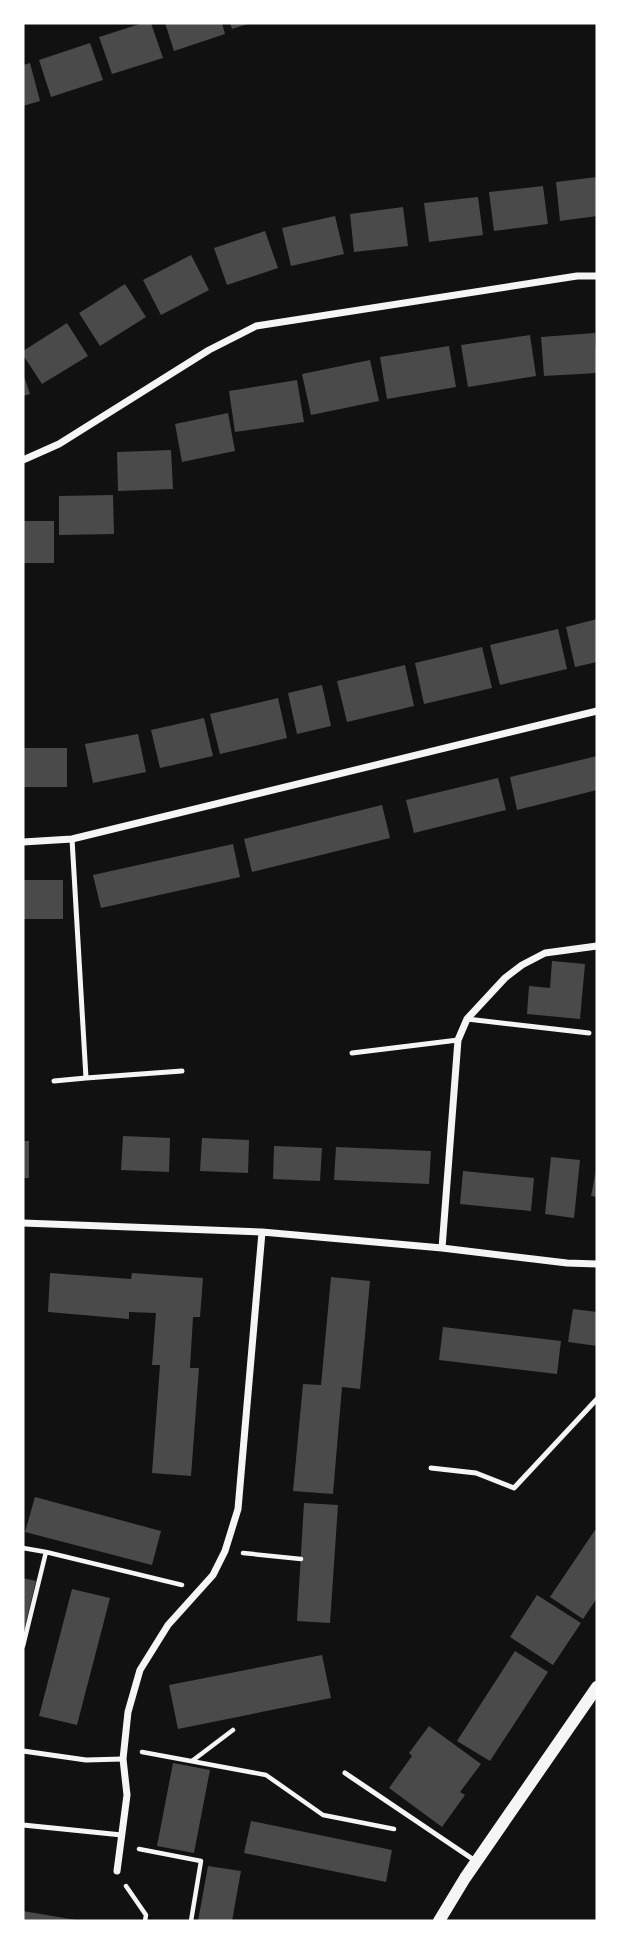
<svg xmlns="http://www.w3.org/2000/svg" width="620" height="1944" font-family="Helvetica,sans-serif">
  <rect width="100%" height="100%" fill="#111"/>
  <path fill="#4a4a4a" d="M143 23H151L163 58 112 74 99 37Z
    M165 23H222L225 34 174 51Z
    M230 23H251L232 29Z
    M90 43 103 80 51 97 39 60Z
    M30 63 40 101 23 106V65Z
    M597 177V216L560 221 556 182Z
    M543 186 548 224 494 231 489 192Z
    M478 197 483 235 429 242 424 203Z
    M403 207 408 246 354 252 350 214Z
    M335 216 344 254 291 266 282 228Z
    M265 231 278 268 227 285 214 248Z
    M191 255 209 290 161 315 143 280Z
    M125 284 146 317 100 346 79 313Z
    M67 323 88 356 42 384 23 355V351Z
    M595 333 597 373 544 376 541 337Z
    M530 335 536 376 468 387 461 345Z
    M449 346 456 387 387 399 380 357Z
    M370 360 379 401 311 415 302 374Z
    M23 373 30 394 23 396Z
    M297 380 304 422 235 432 229 391Z
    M228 413 235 451 182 462 175 424Z
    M171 450 173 489 118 491 117 452Z
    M113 495 114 534 59 535V496Z
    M23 521H54V563H23Z
    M597 619V662L575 667 566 627Z
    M558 629 567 669 500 685 490 645Z
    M482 647 492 688 424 704 415 663Z
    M405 665 414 706 347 722 337 681Z
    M322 685 331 726 297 734 288 693Z
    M278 698 287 738 220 754 210 714Z
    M204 718 213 756 160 768 151 730Z
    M138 734 146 772 93 783 85 744Z
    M23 748H67V787H23Z
    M597 756V790L517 810 510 777Z
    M498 778 506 810 414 833 406 800Z
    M382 805 390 838 252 872 244 839Z
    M233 844 240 877 101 908 93 875Z
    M23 880H63V919H23Z
    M552 961 585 964 580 1019 527 1014 529 986 550 988Z
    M123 1136 170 1138 169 1172 121 1170Z
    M202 1138 249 1140 248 1173 200 1171Z
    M23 1141H29V1178H23Z
    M274 1146 322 1148 320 1181 273 1179Z
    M336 1147 431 1151 429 1184 334 1180Z
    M551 1157 580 1160 574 1218 545 1214Z
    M596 1170H597V1197L591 1196Z
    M463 1171 534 1178 531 1211 460 1204Z
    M50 1273 131 1279 132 1273 203 1278 200 1317H193L190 1368H199L191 1476 152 1473 160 1365H152L156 1313 129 1312V1319L48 1312Z
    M331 1277 370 1281 360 1389 342 1387 333 1494 293 1491 303 1384 321 1385Z
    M573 1309 597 1312V1346L568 1342Z
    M443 1327 561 1341 557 1374 439 1360Z
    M35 1497 161 1531 152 1565 25 1532Z
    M304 1503 338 1505 330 1623 297 1621Z
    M595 1530 597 1531V1598L583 1619 550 1597Z
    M23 1578 36 1581 24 1631H23Z
    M72 1589 110 1598 77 1725 39 1716Z
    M537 1595 581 1623 553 1665 510 1637Z
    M515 1651 548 1672 490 1761 457 1741Z
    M322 1655 331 1698 178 1729 169 1685Z
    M429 1726 481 1764 460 1792 465 1795 442 1827 389 1788 412 1756 409 1753Z
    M173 1763 210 1770 194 1853 157 1846Z
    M251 1821 392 1850 386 1882 244 1853Z
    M208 1866 241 1871 232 1921H198Z
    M23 1911 76 1920 75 1921H23Z"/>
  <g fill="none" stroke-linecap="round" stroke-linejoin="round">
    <path stroke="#f5f5f5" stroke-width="4.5" d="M23 1548 46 1552 182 1585
      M243 1553 301 1559
      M23 1646 46 1552
      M142 1752 266 1775 323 1815 394 1829
      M192 1761 233 1730
      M139 1849 201 1861 191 1921
      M126 1886 146 1915 145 1921"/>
    <path stroke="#f5f5f5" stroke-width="5" d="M72 839 86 1078 182 1071
      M467 1019 589 1033
      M352 1053 458 1040
      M54 1081 86 1078
      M431 1468 476 1473 514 1488 597 1399
      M23 1751 86 1760 123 1759
      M345 1773 477 1862
      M23 1825 122 1835"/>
    <path stroke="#f5f5f5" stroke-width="7" d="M23 460 59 444 209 350 256 326 577 276H597
      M23 842 72 839 597 711
      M23 1223 262 1232 442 1248 567 1263 597 1264
      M442 1248 458 1040 467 1019 505 978 522 965 545 953 597 946
      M117 1871 127 1795 123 1759 128 1712 140 1670 168 1625 213 1575 225 1551 238 1509 262 1232"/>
    <path stroke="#f5f5f5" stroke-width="12" d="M439 1921 465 1878 597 1687"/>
  </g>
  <rect width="620" height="1944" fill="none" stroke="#ffffff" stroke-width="49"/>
</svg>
